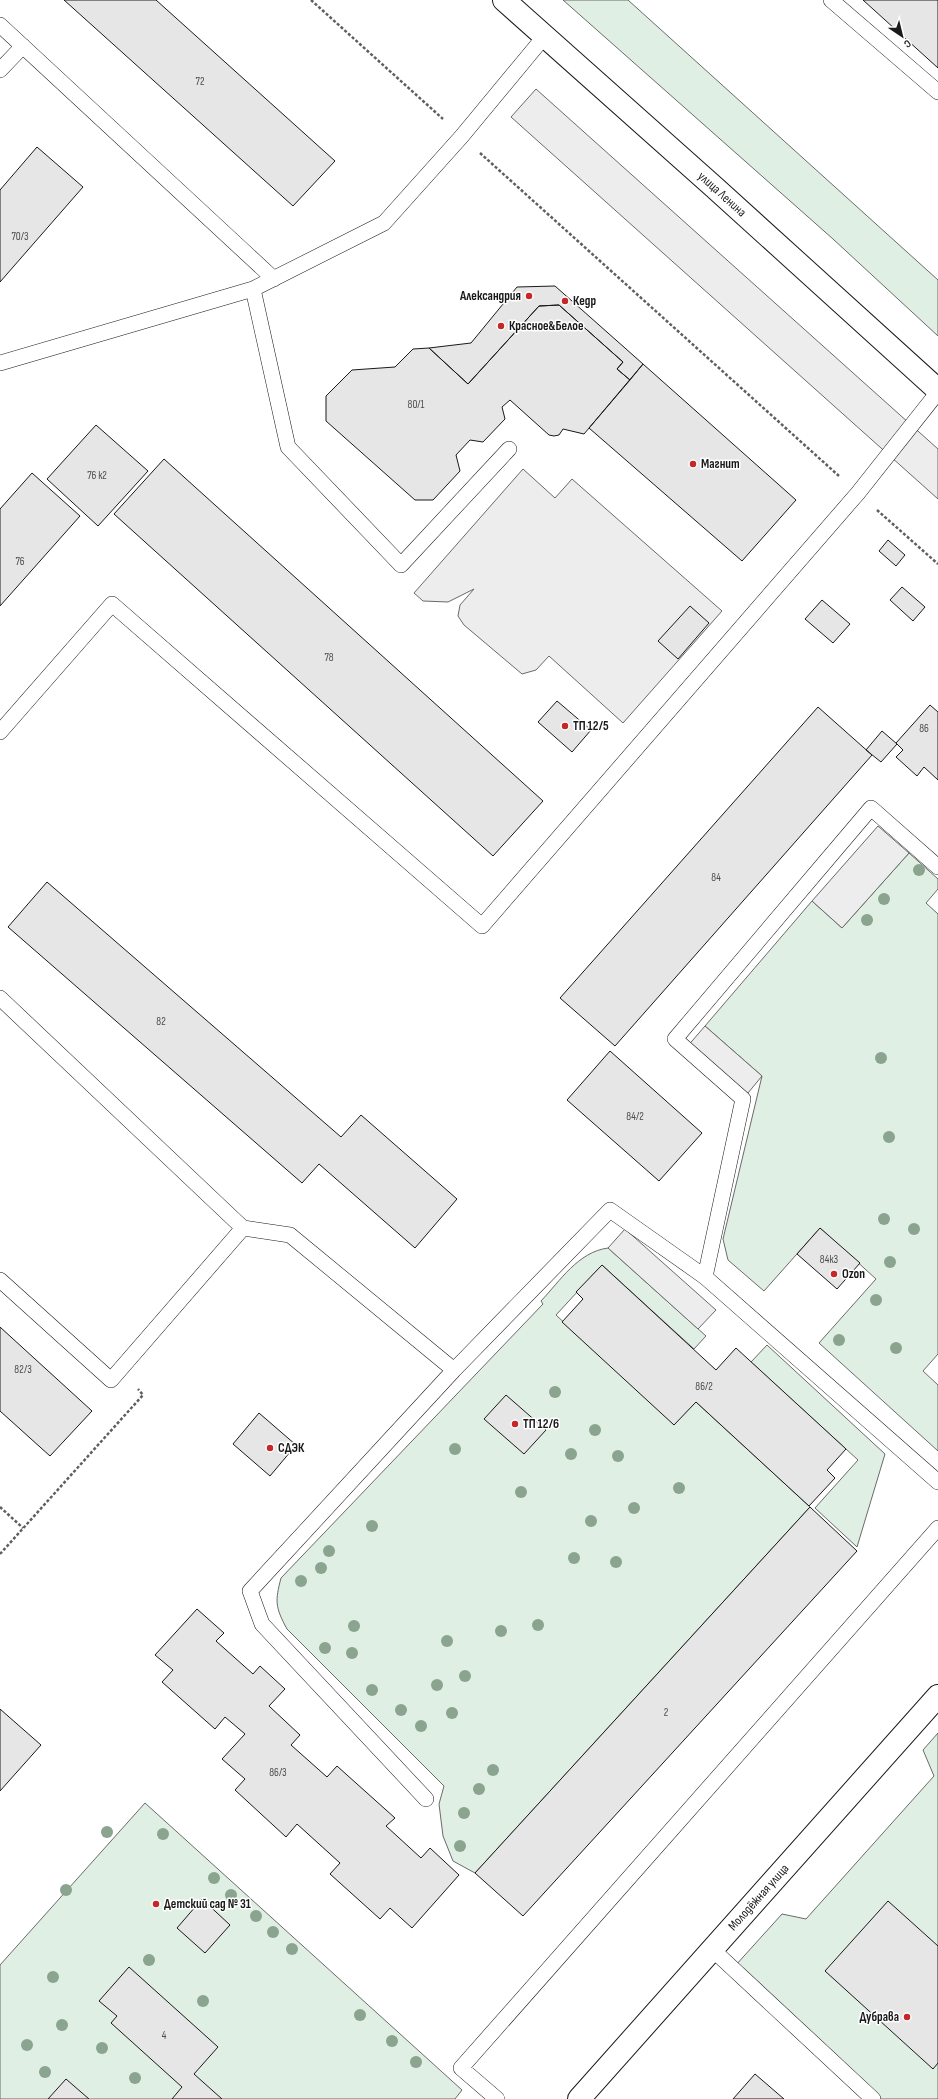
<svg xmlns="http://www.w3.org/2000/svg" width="938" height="2099" font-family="'Sofia Sans Condensed',sans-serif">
  <rect width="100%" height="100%" fill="#fff"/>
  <path fill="#e0efe3" stroke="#6a6a6a" d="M563 0H628L938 280V336L833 239Z
    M909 853 938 879V889L926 903 938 914V1354L923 1371 938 1385V1451L819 1343 876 1279 820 1228 764 1291 728 1260 723 1239 762 1076 705 1026 812 901 842 928Z
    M608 1248 706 1336 694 1349 602 1265 556 1315 674 1424 696 1402 810 1507 475 1873 453 1861 443 1836 439 1804 444 1786 287 1629C275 1607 275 1601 281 1578L543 1304 541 1301C560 1281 578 1252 608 1248Z
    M767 1345 885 1454 857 1547 815 1508 858 1460 751 1362Z
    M938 1733V2099H873L735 1966 782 1914 806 1919 934 1776 923 1750Z
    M145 1803 462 2090 455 2099H0V1965Z"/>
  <path fill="#ededed" stroke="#6a6a6a" d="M536 89 938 449V499L511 117Z
    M523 469 555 498 572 479 722 611 623 723 549 656 536 670 522 674 464 625 458 616 460 605 474 589 448 602 423 601 414 593Z
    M878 826 909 853 842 928 812 901Z
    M705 1026 762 1076 743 1099 686 1048Z
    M625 1229 716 1310 698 1329 608 1248Z"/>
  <path fill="#e6e6e6" stroke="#1a1a1a" d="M64 0H156L335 161 293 206Z
    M863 0H938V68Z
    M37 147 83 187 0 282V190Z
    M555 286 643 364 630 380 617 369 623 362 559 305 539 306 468 384 429 348 471 343 517 287Z
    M559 305 623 362 617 369 630 380 584 434 563 429 559 435 554 436 549 435 510 400 502 407 505 419 483 442 470 440 456 455 460 471 433 500H415L326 421V396L352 370 395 367 413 349 429 348 468 384 539 306Z
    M643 364 796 500 742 561 589 428Z
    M96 425 148 471 98 526 47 479Z
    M164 459 543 801 493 856 114 514Z
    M32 473 80 516 0 606V509Z
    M888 540 905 555 896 566 879 551Z
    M902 587 925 607 913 621 890 600Z
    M822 600 850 624 833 643 805 619Z
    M690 606 709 623 678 659 658 641Z
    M557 701 591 730 572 752 538 722Z
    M930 705 938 712V780L924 767 917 776 896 757 903 750 896 743Z
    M818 707 872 755 615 1046 560 998Z
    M882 731 897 744 881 762 866 750Z
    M47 882 341 1137 361 1115 457 1199 415 1248 319 1164 302 1183 8 927Z
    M610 1051 702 1133 659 1181 567 1100Z
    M820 1228 860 1263 837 1289 797 1254Z
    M602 1265 716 1370 736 1348 846 1449 827 1470 835 1478 809 1506 696 1402 674 1425 562 1322 583 1299 576 1292Z
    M0 1327 92 1411 50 1456 0 1411Z
    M506 1395 546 1430 524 1454 484 1419Z
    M259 1413 296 1445 270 1476 233 1444Z
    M810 1507 857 1551 523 1916 475 1873Z
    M197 1609 224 1633 216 1641 253 1674 260 1666 285 1689 269 1706 300 1735 291 1745 327 1777 337 1766 395 1818 386 1826 421 1858 430 1848 459 1875 412 1928 390 1908 380 1919 330 1874 340 1863 297 1824 286 1837 235 1790 245 1779 222 1759 245 1734 225 1717 215 1729 162 1682 173 1670 155 1655Z
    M0 1709 41 1745 0 1791Z
    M202 1899 230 1925 205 1953 177 1928Z
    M888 1901 938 1946V2063L933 2069 825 1971Z
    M129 1967 218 2047 194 2074 222 2099H172L182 2087 111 2023 117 2016 99 2001Z
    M755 2074 784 2099H733Z
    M66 2079 89 2099H48Z"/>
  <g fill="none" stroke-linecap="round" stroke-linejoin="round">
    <g stroke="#1a1a1a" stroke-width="16">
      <path id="service" d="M831 0 938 92
        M0 25 274 279
        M0 70 23 46
        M253 289 288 447 401 565 509 449
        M0 363 253 289 384 223 462 136 544 37
        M0 732 112 604 482 926 858 493 938 392
        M0 998 243 1228 290 1235 454 1370
        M705 1277 743 1099 675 1039 871 808 938 867
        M0 1280 111 1380 243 1228
        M426 1799 262 1624 250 1591 454 1370 610 1210 705 1277 938 1482
        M713 1950 873 2099
        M497 2099 461 2068 938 1528"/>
    </g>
    <g stroke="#1a1a1a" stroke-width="24">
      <g id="minor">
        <path id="s1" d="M579 2099 938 1696"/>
      </g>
    </g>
    <g stroke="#1a1a1a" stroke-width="24">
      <g id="secondary">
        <path id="s2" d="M504 0 714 187 938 390"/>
      </g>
    </g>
    <path stroke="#5f5f5f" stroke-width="2.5" stroke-dasharray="3 2" stroke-linecap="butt" d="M311 0 443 119
      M480 153 839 476
      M877 510 938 564
      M0 1507 23 1528
      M0 1554 143 1395 138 1389"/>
    <use href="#service" stroke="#fff" stroke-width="15"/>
    <use href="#minor" stroke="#fff" stroke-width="22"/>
    <use href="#secondary" stroke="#fff" stroke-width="22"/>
  </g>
  <g fill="#8aa48f">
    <circle cx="919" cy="870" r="6"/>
    <circle cx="884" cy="899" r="6"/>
    <circle cx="867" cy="920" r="6"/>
    <circle cx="881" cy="1058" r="6"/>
    <circle cx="889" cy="1137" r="6"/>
    <circle cx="884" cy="1219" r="6"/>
    <circle cx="914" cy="1229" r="6"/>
    <circle cx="890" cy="1262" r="6"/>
    <circle cx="876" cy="1300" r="6"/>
    <circle cx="839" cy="1340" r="6"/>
    <circle cx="896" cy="1348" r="6"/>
    <circle cx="555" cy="1392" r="6"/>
    <circle cx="595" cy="1430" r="6"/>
    <circle cx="455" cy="1449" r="6"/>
    <circle cx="571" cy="1454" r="6"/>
    <circle cx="618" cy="1456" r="6"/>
    <circle cx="679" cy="1488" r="6"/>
    <circle cx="521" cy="1492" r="6"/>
    <circle cx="634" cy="1508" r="6"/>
    <circle cx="591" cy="1521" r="6"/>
    <circle cx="372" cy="1526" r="6"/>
    <circle cx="329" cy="1551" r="6"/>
    <circle cx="574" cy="1558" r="6"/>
    <circle cx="616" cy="1562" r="6"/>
    <circle cx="321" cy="1568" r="6"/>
    <circle cx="301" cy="1581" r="6"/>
    <circle cx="538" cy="1625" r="6"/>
    <circle cx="354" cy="1626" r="6"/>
    <circle cx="501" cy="1631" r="6"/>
    <circle cx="447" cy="1641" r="6"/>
    <circle cx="325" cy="1648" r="6"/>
    <circle cx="352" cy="1653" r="6"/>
    <circle cx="465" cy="1676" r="6"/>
    <circle cx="437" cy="1685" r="6"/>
    <circle cx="372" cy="1690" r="6"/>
    <circle cx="401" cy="1710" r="6"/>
    <circle cx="452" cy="1713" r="6"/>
    <circle cx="421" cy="1726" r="6"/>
    <circle cx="493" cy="1770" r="6"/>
    <circle cx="479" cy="1789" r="6"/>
    <circle cx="464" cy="1813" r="6"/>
    <circle cx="107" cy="1832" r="6"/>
    <circle cx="163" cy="1834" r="6"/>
    <circle cx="460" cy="1846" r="6"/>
    <circle cx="214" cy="1878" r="6"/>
    <circle cx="66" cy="1890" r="6"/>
    <circle cx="231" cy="1895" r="6"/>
    <circle cx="256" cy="1916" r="6"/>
    <circle cx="273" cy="1932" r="6"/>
    <circle cx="292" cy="1949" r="6"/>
    <circle cx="149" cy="1960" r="6"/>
    <circle cx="53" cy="1977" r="6"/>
    <circle cx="203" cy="2001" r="6"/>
    <circle cx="360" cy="2015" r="6"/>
    <circle cx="62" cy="2025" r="6"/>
    <circle cx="392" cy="2041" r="6"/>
    <circle cx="27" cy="2045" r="6"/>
    <circle cx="102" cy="2048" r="6"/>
    <circle cx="416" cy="2062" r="6"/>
    <circle cx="45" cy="2072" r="6"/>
    <circle cx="135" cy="2078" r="6"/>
  </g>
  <g fill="#c62828" stroke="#fff" stroke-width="1.5">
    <circle cx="529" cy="296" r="4"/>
    <circle cx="565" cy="301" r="4"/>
    <circle cx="501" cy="326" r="4"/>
    <circle cx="693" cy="464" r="4"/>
    <circle cx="565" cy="726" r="4"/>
    <circle cx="834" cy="1274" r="4"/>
    <circle cx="515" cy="1424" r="4"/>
    <circle cx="270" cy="1448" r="4"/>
    <circle cx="156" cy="1904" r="4"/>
    <circle cx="907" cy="2017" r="4"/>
  </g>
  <g text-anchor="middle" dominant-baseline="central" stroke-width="3" stroke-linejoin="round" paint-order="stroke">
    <g font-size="11" fill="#4d4d4d">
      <text x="200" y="81">72</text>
      <text x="20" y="236">70/3</text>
      <text x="416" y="404">80/1</text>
      <text x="97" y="475">76 к2</text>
      <text x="20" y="561">76</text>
      <text x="329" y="657">78</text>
      <text x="924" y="728">86</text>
      <text x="716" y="877">84</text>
      <text x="161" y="1021">82</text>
      <text x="635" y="1116">84/2</text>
      <text x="829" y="1259">84к3</text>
      <text x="23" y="1369">82/3</text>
      <text x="704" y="1386">86/2</text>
      <text x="666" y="1712">2</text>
      <text x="278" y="1772">86/3</text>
      <text x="164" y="2035">4</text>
    </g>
    <g font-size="13" fill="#1a1a1a" stroke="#fff">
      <text stroke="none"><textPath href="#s2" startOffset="292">улица Ленина</textPath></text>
      <text stroke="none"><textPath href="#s1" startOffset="270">Молодёжная улица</textPath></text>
    </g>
    <g font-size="13" font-weight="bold" fill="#1a1a1a" stroke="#fff" text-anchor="start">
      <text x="521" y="296" text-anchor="end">Александрия</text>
      <text x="573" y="301">Кедр</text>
      <text x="509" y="326">Красное&amp;Белое</text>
      <text x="701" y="464">Магнит</text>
      <text x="573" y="726">ТП 12/5</text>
      <text x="842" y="1274">Ozon</text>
      <text x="523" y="1424">ТП 12/6</text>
      <text x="278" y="1448">СДЭК</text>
      <text x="164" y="1904">Детский сад № 31</text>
      <text x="899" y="2017" text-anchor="end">Дубрава</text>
    </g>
  </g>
  <g transform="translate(902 36) rotate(145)" stroke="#ffffff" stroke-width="3" paint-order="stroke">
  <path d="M0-3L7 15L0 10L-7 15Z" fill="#1a1a1a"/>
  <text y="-6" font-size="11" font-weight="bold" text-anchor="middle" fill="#1a1a1a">С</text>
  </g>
</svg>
